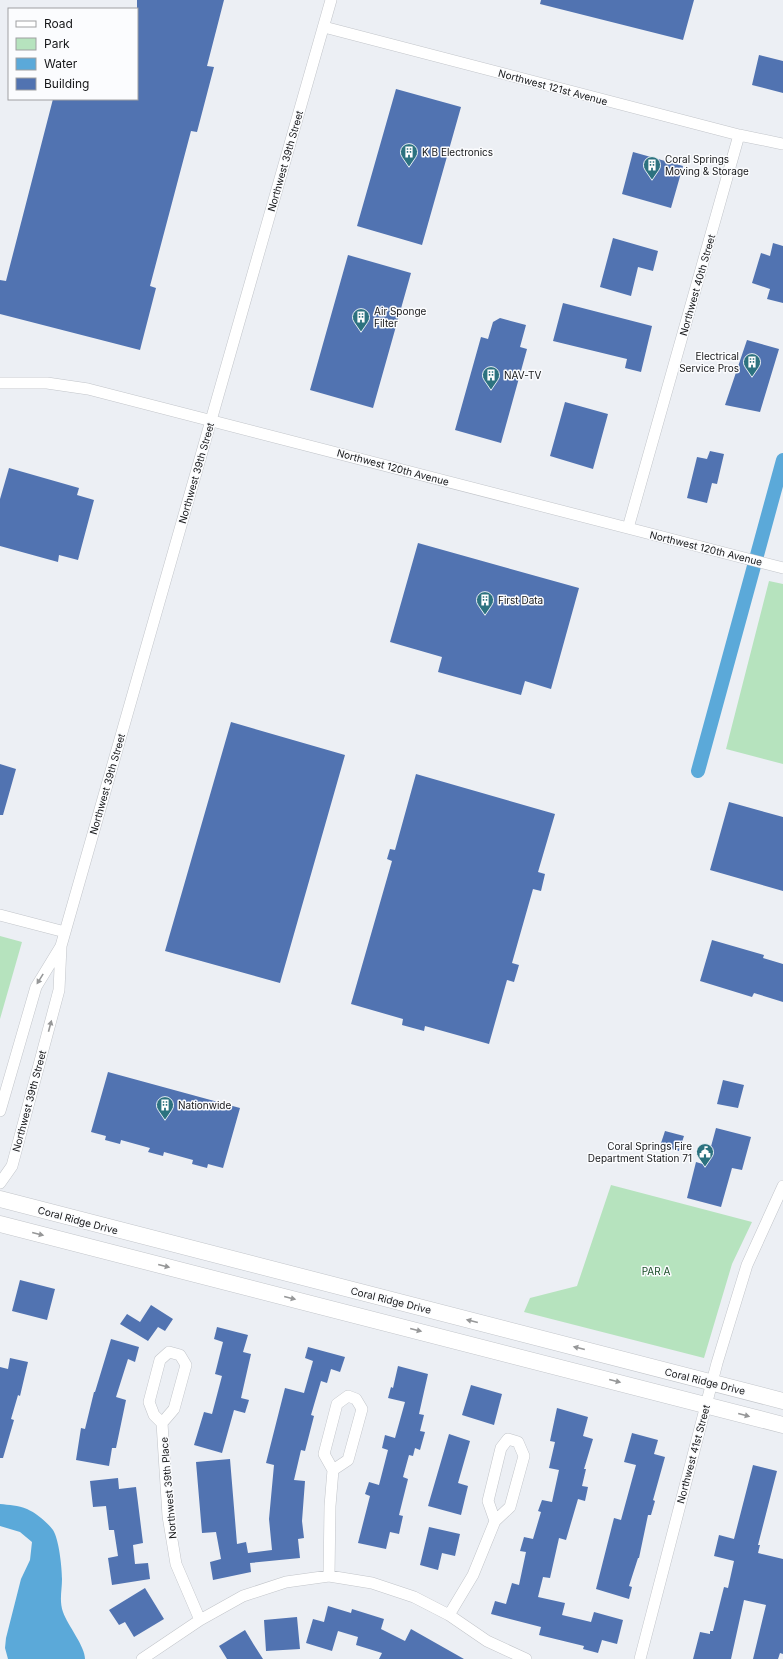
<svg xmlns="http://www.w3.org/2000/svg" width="783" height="1659" font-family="Inter,sans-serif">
  <rect width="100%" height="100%" fill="#eceff4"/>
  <path fill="#b6e3be" d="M769 581 783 584V764L726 749Z
    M0 936 22 942 0 1019Z
    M611 1185 752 1222 732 1264 704 1358 524 1312 530 1298 577 1286Z"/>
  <path fill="#5ba9d9" d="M0 1504C9 1505 18 1505 27 1509 36 1513 47 1522 53 1530 59 1539 62 1568 62 1579 62 1590 59 1601 63 1612 68 1626 85 1646 85 1659H8L5 1648 6 1638 21 1579 30 1560 32 1542 20 1532 0 1526Z"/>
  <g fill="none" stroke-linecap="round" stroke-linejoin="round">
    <path stroke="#5ba9d9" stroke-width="14" d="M698 771 783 460"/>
  </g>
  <path fill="#5173b1" d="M137 0H224L207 66 214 67 197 132 191 131 150 286 156 288 140 350 0 314V280L6 281 53 99H137Z
    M541 0H694L683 40 540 4Z
    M759 55 783 61V93L752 85Z
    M396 89 461 107 422 245 357 226Z
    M633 152 683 166 671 208 622 194Z
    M613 238 658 251 653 271 638 267 631 296 600 287Z
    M773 243 783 246V303L767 299 770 289 752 283 761 253 770 256Z
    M348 255 411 273 373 408 310 390Z
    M563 303 652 326 641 372 625 368 627 359 553 341Z
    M500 318 526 325 520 347 527 349 501 443 455 430 481 337 488 339 493 322Z
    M747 340 779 349 760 412 725 405Z
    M565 402 608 414 593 469 550 456Z
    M710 451 724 454 717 484 712 483 707 503 687 498 697 457 707 459Z
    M9 468 79 488 77 495 94 500 78 560 59 555 58 562 0 546V499Z
    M418 543 579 588 551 689 525 681 521 695 438 672 442 657 390 642Z
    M231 722 345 755 280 983 165 951Z
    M0 764 16 769 3 815H0Z
    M416 774 555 814 538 872 545 874 541 891 533 889 512 963 519 965 514 982 507 980 489 1044 425 1026 424 1031 402 1025 403 1019 351 1004 392 861 387 859 390 849 395 850Z
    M729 802 783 817V891L710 870Z
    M712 940 764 955 763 958 783 964V1002L754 993 752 997 700 981Z
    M108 1072 240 1108 223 1168 208 1164 207 1168 192 1164 193 1160 164 1152 163 1156 148 1152 150 1148 121 1140 120 1144 105 1140 106 1136 91 1132Z
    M723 1080 744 1085 738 1108 717 1104Z
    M716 1128 751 1137 742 1170 732 1168 721 1207 687 1198 696 1162 706 1165Z
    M665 1131 684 1136 679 1151 660 1146Z
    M20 1280 55 1289 47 1320 12 1311Z
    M151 1305 173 1319 165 1331 158 1327 148 1341 120 1324 127 1314 140 1322Z
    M217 1327 248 1335 243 1352 251 1354 241 1398 249 1400 245 1413 234 1410 222 1453 194 1445 204 1412 212 1414 222 1376 215 1374 223 1342 214 1339Z
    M111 1339 139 1347 135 1362 128 1359 116 1397 126 1400 116 1448H112L109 1466 76 1460 81 1428 85 1429 94 1392H95Z
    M308 1347 345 1357 340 1372 331 1369 327 1383 321 1381 311 1415 314 1416 305 1451 301 1450 294 1480 305 1481 302 1521 304 1538 298 1539 300 1558 250 1563 251 1572 213 1580 210 1562 221 1559 216 1532 202 1533 196 1462 230 1459 237 1544 246 1542 248 1553 272 1550 269 1519 274 1465 266 1463 285 1388 304 1393 313 1361 305 1358Z
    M10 1358 28 1362 20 1396 18 1395 11 1419 14 1420 3 1458H0V1367L8 1369Z
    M398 1366 428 1374 419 1414 424 1415 420 1431 425 1432 420 1450 415 1448 413 1456 409 1455 403 1477 408 1479 399 1515 403 1516 399 1534 390 1532 386 1549 358 1543 370 1496 365 1494 369 1482 379 1485 388 1450 382 1448 385 1435 395 1438 405 1402 388 1398 391 1387 393 1388Z
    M471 1385 502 1394 494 1425 462 1415Z
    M557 1408 588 1417 583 1436 593 1439 584 1469H586L582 1486 588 1487 585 1501 578 1499 566 1540 559 1538 550 1578 543 1577 538 1597 565 1603 562 1615 591 1622 594 1612 623 1620 617 1644 602 1640 598 1653 583 1649 584 1646 539 1635 541 1627 491 1614 495 1601 506 1604 512 1583 519 1585 526 1552 520 1551 524 1537 533 1539 541 1512 538 1511 542 1500 552 1502 559 1470 549 1468 555 1442 550 1441Z
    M632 1433 658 1440 654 1454 665 1457 653 1500 655 1501 651 1515H648L639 1558H638L629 1586 632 1587 629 1599 596 1589 614 1518 621 1520 636 1465 624 1462Z
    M449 1434 470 1441 458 1483 468 1486 461 1515 428 1506Z
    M753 1465 777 1471 758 1545H760L758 1553 783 1559V1654L780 1653 778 1659H753L766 1605 744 1600 731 1659H693L700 1632 710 1634V1631H713L724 1587 728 1588 734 1561 714 1556 719 1535 734 1539Z
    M118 1478 119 1489 136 1487 143 1543 133 1545 135 1564 148 1563 150 1579 112 1585 108 1558 118 1556 114 1530H109L106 1506 93 1507 90 1481Z
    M429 1527 460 1534 455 1556 442 1553 438 1570 420 1565Z
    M145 1588 164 1619 134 1637 125 1622 119 1625 109 1610Z
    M328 1606 351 1613 352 1609 384 1619 381 1629 405 1641 411 1629 464 1659H379L382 1653 356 1645 358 1637 338 1631 332 1651 306 1643 313 1619 324 1622Z
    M297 1617 300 1649 266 1651 264 1620Z
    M245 1630 254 1645 263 1659H227L219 1646Z"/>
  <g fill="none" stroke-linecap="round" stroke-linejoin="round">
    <g stroke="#c2c5ca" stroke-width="12">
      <path id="street" d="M324 27 739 135 783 144
        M0 383H47L88 389 783 568
        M628 528 739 135
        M0 915 65 932
        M0 1111 36 987 61 946
        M0 1183 12 1166 59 990 61 946 331 0
        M162 1423 154 1415 149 1402 160 1360 169 1352 180 1355 186 1365 174 1409 162 1423 168 1516 176 1564 200 1620
        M329 1576 330 1506 333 1470 348 1460 362 1409 356 1399 348 1396 337 1404 324 1454 333 1470
        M449 1615 473 1575 495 1521 510 1507 524 1456 518 1442 508 1439 501 1448 488 1501 495 1521
        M142 1659 200 1620 243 1596 286 1582 329 1576 372 1583 414 1597 449 1615 487 1641 526 1659
        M640 1659 717 1363 747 1265 783 1186"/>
    </g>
    <g stroke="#c2c5ca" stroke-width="17">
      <path id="secondary" d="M0 1199 783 1401
        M0 1224 783 1425"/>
    </g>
    <use href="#street" stroke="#fff" stroke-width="11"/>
    <use href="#secondary" stroke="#fff" stroke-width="16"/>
  </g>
  <defs><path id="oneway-solid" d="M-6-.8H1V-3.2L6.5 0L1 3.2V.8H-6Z"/></defs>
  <g fill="#969798">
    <use href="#oneway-solid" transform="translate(40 979) rotate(122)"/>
    <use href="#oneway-solid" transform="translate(50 1026) rotate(-75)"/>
    <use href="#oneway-solid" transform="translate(38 1234) rotate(14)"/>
    <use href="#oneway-solid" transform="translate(164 1266) rotate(14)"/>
    <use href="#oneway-solid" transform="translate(290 1298) rotate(14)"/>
    <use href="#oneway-solid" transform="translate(472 1321) rotate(-166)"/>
    <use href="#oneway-solid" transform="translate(416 1330) rotate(14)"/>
    <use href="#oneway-solid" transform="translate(579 1348) rotate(-166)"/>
    <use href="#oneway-solid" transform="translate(615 1381) rotate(14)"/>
    <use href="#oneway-solid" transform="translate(744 1415) rotate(15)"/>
  </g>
  <defs>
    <g id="building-pin" transform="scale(0.9)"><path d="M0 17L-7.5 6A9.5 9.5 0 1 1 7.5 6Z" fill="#2c727f" stroke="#fbfcfe"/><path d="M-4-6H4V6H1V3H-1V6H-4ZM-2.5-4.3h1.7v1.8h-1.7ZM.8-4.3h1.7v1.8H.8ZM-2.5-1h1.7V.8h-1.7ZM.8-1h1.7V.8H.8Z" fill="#fff"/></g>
    <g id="civic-pin" transform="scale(0.9)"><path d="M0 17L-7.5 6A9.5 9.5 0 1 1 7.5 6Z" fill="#2c727f" stroke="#fbfcfe"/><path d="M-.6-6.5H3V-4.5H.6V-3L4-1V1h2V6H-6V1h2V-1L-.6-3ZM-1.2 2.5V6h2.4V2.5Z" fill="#fff"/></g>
  </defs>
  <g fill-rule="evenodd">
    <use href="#building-pin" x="409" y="152"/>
    <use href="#building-pin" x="652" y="165"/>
    <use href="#building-pin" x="361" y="317"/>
    <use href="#building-pin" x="752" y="362"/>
    <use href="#building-pin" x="491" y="375"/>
    <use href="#building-pin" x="485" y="600"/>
    <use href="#building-pin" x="165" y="1105"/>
    <use href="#civic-pin" x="705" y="1152"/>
  </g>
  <g text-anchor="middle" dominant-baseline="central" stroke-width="3" stroke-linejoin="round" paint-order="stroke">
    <g font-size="10" fill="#161719" stroke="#fbfcfe">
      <text transform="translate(553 87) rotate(15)">Northwest 121st Avenue</text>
      <text transform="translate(285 161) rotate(-74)">Northwest 39th Street</text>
      <text transform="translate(697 285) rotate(-74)">Northwest 40th Street</text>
      <text transform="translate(393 467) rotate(15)">Northwest 120th Avenue</text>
      <text transform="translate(196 473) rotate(-74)">Northwest 39th Street</text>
      <text transform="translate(706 548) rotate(14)">Northwest 120th Avenue</text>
      <text transform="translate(107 784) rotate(-74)">Northwest 39th Street</text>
      <text transform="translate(29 1101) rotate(-75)">Northwest 39th Street</text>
      <text transform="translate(78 1220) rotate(15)">Coral Ridge Drive</text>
      <text transform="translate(391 1300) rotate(14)">Coral Ridge Drive</text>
      <text transform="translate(705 1381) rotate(14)">Coral Ridge Drive</text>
      <text transform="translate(693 1454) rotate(-75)">Northwest 41st Street</text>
      <text transform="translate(168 1488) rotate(-95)">Northwest 39th Place</text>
    </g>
    <g font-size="10" fill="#161719" stroke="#fbfcfe" text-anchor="start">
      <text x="422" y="152">K B Electronics</text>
      <text x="665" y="159">Coral Springs<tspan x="665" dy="12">Moving &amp; Storage</tspan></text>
      <text x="374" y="311">Air Sponge<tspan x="374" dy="12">Filter</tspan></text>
      <text x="739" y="356" text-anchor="end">Electrical<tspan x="739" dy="12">Service Pros</tspan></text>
      <text x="504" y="375">NAV-TV</text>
      <text x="498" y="600">First Data</text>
      <text x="178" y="1105">Nationwide</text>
      <text x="692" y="1146" text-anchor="end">Coral Springs Fire<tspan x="692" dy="12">Department Station 71</tspan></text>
    </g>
    <g font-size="10" fill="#1b4d29" stroke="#fbfcfe">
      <text x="656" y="1271">PAR A</text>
    </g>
  </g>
  <rect x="8" y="8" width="130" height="92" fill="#fbfcfe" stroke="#9fa0a2"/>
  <rect x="16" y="21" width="20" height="6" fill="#ffffff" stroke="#9fa0a2"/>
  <text x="44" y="28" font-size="12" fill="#161719">Road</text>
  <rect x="16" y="38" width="20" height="12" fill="#b6e3be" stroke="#9fa0a2"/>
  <text x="44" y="48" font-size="12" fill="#161719">Park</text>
  <rect x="16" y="58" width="20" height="12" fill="#5ba9d9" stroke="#9fa0a2"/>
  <text x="44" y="68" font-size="12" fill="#161719">Water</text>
  <rect x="16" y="78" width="20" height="12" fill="#5173b1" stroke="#9fa0a2"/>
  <text x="44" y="88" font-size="12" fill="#161719">Building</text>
</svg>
